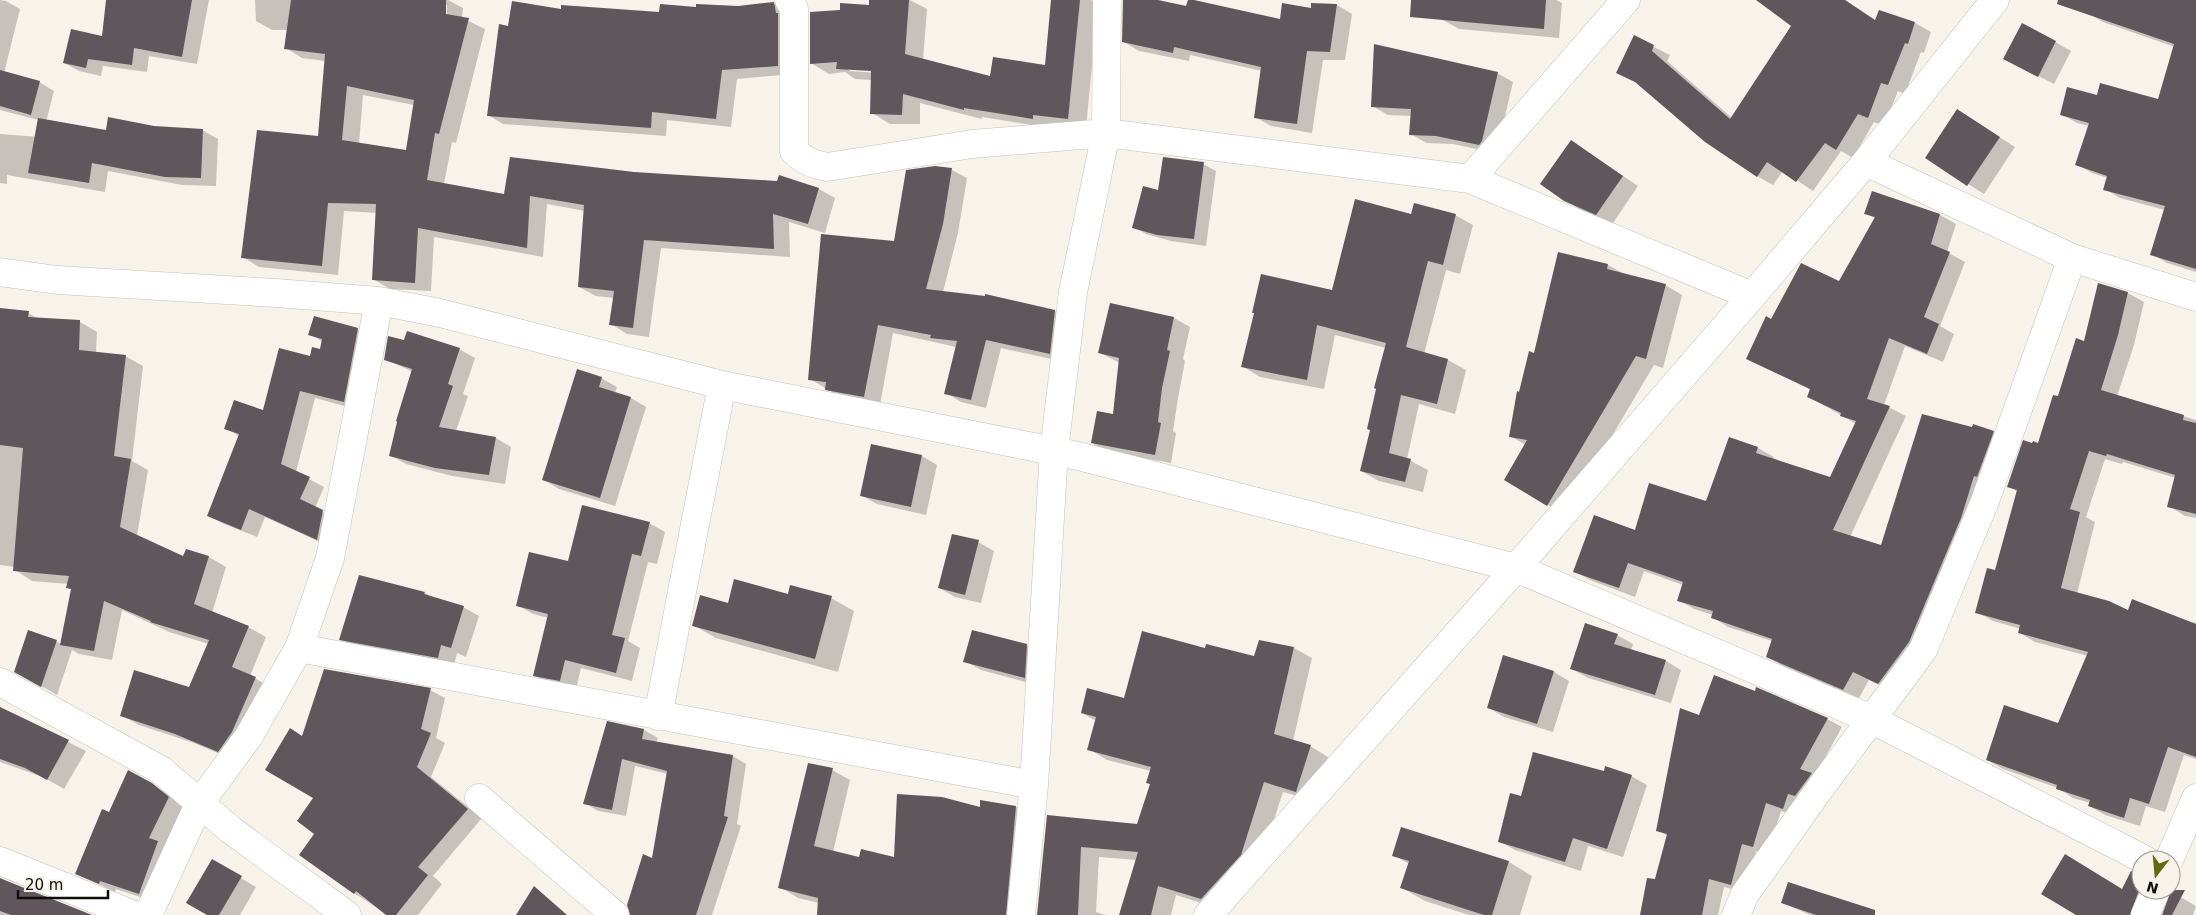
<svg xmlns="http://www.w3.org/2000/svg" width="2196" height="915" font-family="'DejaVu Sans',sans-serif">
  <rect width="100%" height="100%" fill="#f8f3ea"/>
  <path fill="#0003" fill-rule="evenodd" d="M0 0 6 1 20 9 4 73 39 82 54 91 46 122 0 110Z
    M107 0H209L197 64 149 56 147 72 103 66 101 76 79 71 64 63 103 38Z
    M255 0H448L463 8 462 18 485 29 456 143 452 142 444 184 505 195 634 174 819 189 835 198 825 233 789 222 790 257 661 248 649 337 627 334 611 324 614 298 596 296 579 287 585 211 547 204 543 257 434 237 431 291 390 289 373 279 377 213 344 211 338 275 259 267 243 257 319 137 325 61 302 58 286 48 288 30H272L256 21ZM445 5H447V20H444ZM363 95 414 105 407 151 359 144Z
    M870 0H910L927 9 923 60 991 78 1046 67 1052 0H1091L1098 4 1086 128H1051L982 117V119L920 103V124H890L872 113V80L855 79 845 72 829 74 811 63 841 12 870 7ZM847 68 878 70V73L850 71Z
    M1125 0H1151L1281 21 1312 9 1337 5 1352 14 1345 60H1323L1312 133 1271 126 1255 117 1262 71 1190 55 1189 61 1139 51 1124 42Z
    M1445 0H1556L1562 3 1559 38 1459 29 1443 20Z
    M1758 0H1845L1876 21 1915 23 1931 32 1924 53 1921 52 1905 94 1898 91 1884 126 1874 122 1853 158 1841 151 1813 191 1783 171 1773 185 1757 176 1641 85 1618 72 1634 37 1670 55 1667 61 1732 118 1793 25Z
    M2092 0 2196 1V272L2167 263 2152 254 2165 210 2120 198 2105 189 2108 178 2092 173 2076 164 2089 126 2077 123 2061 114 2098 97 2158 100 2175 47 2103 22 2088 13Z
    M774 4 789 13 793 74 737 79 731 127 667 120 666 136 503 124 488 115 509 27 562 10 660 13Z
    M2055 42 2071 51 2054 84 2021 67Z
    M1497 73 1513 82 1497 150 1495 153 1453 144 1426 143 1411 134 1412 116 1388 115 1372 106Z
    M1973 120 2015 147 1984 194 1927 158Z
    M154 128 202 130 218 139 216 186 182 185 108 171 105 192 7 175V184L0 183V134L54 138 106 131Z
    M1571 141 1638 186 1613 223 1581 210 1565 200Z
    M1203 164 1216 171 1206 246 1171 241 1146 234 1134 227 1159 192Z
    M952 170 967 178 958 233 943 292 1055 311 1070 320 1065 362 1001 348 986 408 961 402 946 393 956 347 893 333 880 405 842 398 810 379 896 242Z
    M1873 193 1940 215 1956 224 1947 252 1965 262 1940 326 1954 334 1943 362 1905 346 1884 405 1906 416 1850 537 1881 547 1973 429 1993 432 2009 441 1894 692 1869 680 1859 698 1783 666 1767 657 1772 641 1728 627 1712 617 1713 615 1694 609 1679 600 1683 585 1644 571 1635 597 1590 580 1574 571 1636 531 1707 503 1729 439 1758 448 1774 457 1773 460 1831 479 1856 424 1808 396 1811 390 1748 358 1772 321 1840 282 1876 219 1866 213Z
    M1455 215 1473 225 1460 274 1446 270 1424 354 1448 360 1466 370 1455 414 1419 404 1407 459 1428 470 1423 492 1379 481 1361 471 1371 430 1386 348 1335 335 1324 389 1260 377 1242 366 1333 291 1412 216Z
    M1559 254 1608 265 1626 275 1665 285 1682 295 1663 368 1654 365 1565 515 1505 480 1526 445 1510 436 1520 393 1535 354Z
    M2099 284 2128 293 2144 302 2134 345 2117 396 2196 420V518L2185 516 2169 506 2176 478 2123 462 2122 464 2105 459 2086 517 2095 522 2077 594 2129 611 2192 624V622L2196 623V759L2184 755 2165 812 2146 806 2140 826 2105 815 2089 806 2090 803 2073 798 2058 788 2003 769 1987 760 2058 725 2088 656 2035 642 2020 633 2021 629 1993 621 1977 612 1996 572 2018 492 2008 486 2039 444 2085 343Z
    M1111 304 1174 318 1190 327 1183 359 1185 361 1178 398 1173 431 1176 433 1171 463 1108 452 1092 443 1114 416 1120 363 1100 353Z
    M0 309 28 313 39 319 80 322 97 332 96 353 125 356 143 366 132 461 148 470 137 536 184 558 209 557 226 567 212 613 248 627 266 637 250 676 273 688 236 761 194 743 139 725 121 715 190 689 209 644 169 632 122 610 112 660 79 654 72 650 57 695 31 680 29 631 62 644 72 590 68 587 69 584 32 581 15 570V567L0 565Z
    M357 329 373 338 359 410 315 398 296 472 324 487 315 508 338 520 333 548 265 517 257 537 224 524 209 516 240 437 226 428 264 412 310 358 321 350 323 342 310 334Z
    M459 349 475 358 463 394 468 396 456 431 496 438 511 447 505 484 452 476 406 464 390 455 413 372 385 359Z
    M601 378 617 387 615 393 631 398 646 407 615 506 559 489 544 480Z
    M922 456 937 465 926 515 877 504 861 495Z
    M649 523 665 532 657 564 648 562 628 641 640 648 632 681 581 668 576 689 550 684 534 675 549 618 533 614 517 605 569 563Z
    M978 542 994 551 981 603 955 597 939 588Z
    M425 593 433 598 463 607 479 616 466 657 457 653 454 666 357 648 341 639Z
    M788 595 831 598 854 611 838 672 716 638 693 625 729 604Z
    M1617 635 1633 644 1631 650 1666 661 1681 670 1671 703 1588 678 1572 669Z
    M1260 642 1294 648 1312 658 1293 741 1310 746 1328 757 1315 801 1283 792 1259 865 1220 909 1176 895 1171 915H1120L1137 860 1099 857 1096 912 1106 915H1038L1048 816 1138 825 1151 784V771L1107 760 1089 749 1096 721 1082 713 1124 699 1206 650 1255 657Z
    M1026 645 1042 655 1040 686 981 670 965 661Z
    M1554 672 1569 681 1553 732 1504 717 1489 708Z
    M430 690 445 698 436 738 445 743 431 777 482 818 433 876 442 884 418 915H388L354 893 315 833 314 798 303 738Z
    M0 708 86 751 64 789 43 777 0 762Z
    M1699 716 1827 719 1842 727 1815 776 1798 816 1781 811 1767 855 1756 851 1745 892 1724 887 1718 915H1641L1656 881 1668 836 1658 830Z
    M608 723 644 730 658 738 656 743 733 756 746 764 737 824 741 826 712 915H631L653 859 668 774 635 766 626 816 598 811 585 803Z
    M832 770 850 780 833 852 860 858H895L981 808 1016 807 1034 817 1024 915H818L819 903 798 898 780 887Z
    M1604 772 1631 776 1647 785 1623 857 1588 846 1581 871 1515 850 1499 841 1522 798Z
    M151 784 168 794 184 807 155 902 116 889 115 892 77 874 110 814Z
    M1402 829 1509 862 1532 876 1520 915H1469L1425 901 1402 888 1409 864 1394 855Z
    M212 861 256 887 240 915H209Z
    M2141 876V890L2149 915H2078L2123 890Z
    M0 880 89 915H0Z
    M2172 892 2196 906 2193 915H2163Z
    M1783 903 1856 915H1810Z"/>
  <path fill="#60575c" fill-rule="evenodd" d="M106 0H192L182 57 134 48 132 65 88 59 86 68 63 63 71 29 102 36Z
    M291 0H446V14L469 18 439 134 435 133 427 180 504 194 510 157 634 172 777 181 779 175 819 188 808 224 773 214 774 249 644 240 633 328 609 325 614 291 578 287 584 205 530 196 527 248 418 228 415 283 372 280 376 204 328 203 322 266 241 258 257 130 318 136 325 54 284 49ZM347 86 414 100 406 150 342 140Z
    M869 0H909L905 54 990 76 993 57 1045 65 1051 0H1080L1068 119 1033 115V119L964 108V110L903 94 902 115 870 114 871 71 836 69 837 62 810 64V12L840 10V3L869 5Z
    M1123 0H1158L1186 6 1188 0H1194L1280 19 1282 3 1311 8V3L1337 4 1330 52 1307 51 1297 124 1254 118 1261 67 1174 47 1173 53 1122 42Z
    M1411 0H1546L1544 29 1410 17Z
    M1756 0H1845L1875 20 1879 10 1915 22 1908 44 1905 43 1888 85 1881 83 1868 118 1858 114 1836 150 1825 143 1796 182 1767 162 1757 177 1705 142 1635 82 1616 73 1634 35 1654 45 1652 51 1730 119 1791 26Z
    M2058 0H2196V269L2150 255 2165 206 2103 190 2107 176 2075 165 2089 123 2060 115 2067 87 2097 95 2100 83 2158 99 2174 44 2057 4Z
    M512 1 561 9V5L659 12 660 4 696 7V4L738 6 774 2 776 13H778V66L722 70 716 119 652 112 651 128 487 116 499 24 508 26Z
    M2022 23 2056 41 2038 77 2003 59Z
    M1374 44 1498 72 1482 141 1479 145 1436 136 1409 135 1411 109 1371 107Z
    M0 70 40 81 31 115 0 106Z
    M1957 109 2000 137 1967 186 1925 158Z
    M108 117 154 126 203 129 201 178 165 177 92 163 89 183 28 173 38 118 106 130Z
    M1571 140 1623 176 1596 215 1564 201 1540 184Z
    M1163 157 1204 162 1194 239 1157 235 1132 228 1143 186 1158 190Z
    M935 166 952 168 943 224 926 289 985 296V294L1055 310 1050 354 986 340 971 400 944 394 957 341 930 338 931 335 878 325 864 397 825 390 826 382 808 380 821 234 894 241 906 170Z
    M1872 191 1940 214 1931 244 1950 252 1924 317 1939 324 1927 354 1889 338 1867 399 1890 406 1833 530 1881 545 1922 414 1972 427 1973 424 1994 431 1977 477 1974 476 1961 518 1909 642 1878 684 1853 672 1843 690 1766 657 1772 639 1711 618 1713 611 1677 601 1683 582 1628 563 1619 588 1573 572 1594 515 1635 530 1649 483 1706 501 1729 437 1758 447 1756 453 1830 477 1856 421 1840 416 1841 413 1807 397 1810 389 1746 359 1766 316 1771 319 1801 263 1839 281 1875 217 1864 214Z
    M1355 199 1411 214 1414 203 1456 214 1443 265 1428 261 1406 347 1448 359 1437 404 1401 395 1389 453 1411 459 1405 482 1360 471 1370 430 1367 429 1376 389 1374 388 1386 343 1317 325 1307 380 1241 367 1254 313H1252L1261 274 1332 290Z
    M1558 252 1608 264 1607 269 1666 284 1646 359 1636 356 1547 506 1504 480 1527 440 1509 437 1517 391 1519 392 1529 351 1534 353Z
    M2098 283 2128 292 2118 335 2101 390 2184 415 2183 420 2196 423V514L2167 507 2175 475 2107 454 2106 456 2089 451 2070 509 2080 512 2061 588 2109 601 2128 610 2132 599 2196 624V757L2168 747 2149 804 2130 798 2124 818 2088 806 2090 800 2056 789 2057 785 1986 760 2004 705 2058 723 2088 652 2018 633 2020 625 1975 613 1987 568 1995 570 2017 490 2007 487 2023 440 2032 443 2033 441 2038 443 2053 395 2058 396 2076 338 2084 341Z
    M1110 303 1174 317 1167 350 1170 351 1162 388 1158 422 1161 423 1155 455 1091 443 1097 411 1113 414 1119 358 1098 353Z
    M0 308 29 311 28 317 80 320 79 350 126 355 114 456 131 459 120 527 183 556 186 549 209 556 194 604 249 626 232 667 256 677 232 732 218 752 175 734 120 716 134 670 189 687 209 640 150 622 151 621 104 601 94 651 60 645 71 589 66 588 69 576 13 571 23 448 0 445Z
    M314 316 358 328 344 402 300 391 281 464 310 477 300 499 323 510 317 540 249 509 241 530 207 516 239 434 224 429 234 400 263 410 279 348 310 356 312 347 320 349 322 339 308 335Z
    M407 331 460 348 448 384 453 386 439 427 496 437 489 475 435 468 389 456 397 422 396 421 412 369 384 360 388 336 404 340Z
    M577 369 602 377 599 387 631 397 600 498 542 480Z
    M871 444 922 455 911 507 860 496Z
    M582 505 650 522 641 556 632 554 612 635 625 638 616 673 565 660 560 681 533 676 548 614 516 606 529 552 568 561Z
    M952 534 979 540 965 595 938 588Z
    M359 575 425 592 424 594 464 606 451 648 441 645 438 658 339 640Z
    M734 579 788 594 790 585 832 596 815 659 692 626 700 595 728 603Z
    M1585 623 1618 634 1614 644 1666 660 1655 695 1570 669Z
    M28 630 57 640 41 687 14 672Z
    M972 630 1027 644 1025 678 963 662Z
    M1142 631 1205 648 1206 644 1254 656 1259 640 1294 647 1274 734 1311 745 1296 792 1264 782 1241 855 1201 899 1158 886 1151 915H1119L1138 852 1081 847 1078 915H1037L1047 815 1137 824 1150 784 1146 783 1151 767 1087 750 1096 717 1081 713 1087 688 1124 698Z
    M1503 655 1554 671 1537 724 1487 708Z
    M324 669 431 688 421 729 431 733 417 767 468 809 418 867 428 875 396 915H386L356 891 354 894 299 855 314 834 297 821 313 798 265 770 290 728 302 736Z
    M1714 675 1755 691 1756 687 1828 718 1800 769 1812 773 1795 796 1788 794 1783 809 1766 803 1753 847 1742 844 1731 885 1709 879 1702 915H1640L1647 878 1655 879 1667 834 1656 831 1680 708 1699 715Z
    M0 707 69 740 47 780 25 768 0 759Z
    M607 721 644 729 642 739 733 755 724 816 728 817 696 915H630L627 905 643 854 652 858 667 771 622 759 612 810 583 804Z
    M1533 752 1604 771 1605 766 1632 775 1607 849 1573 838 1565 862 1498 842 1510 793 1521 796Z
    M808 763 833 768 814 846 859 857 861 849 894 857 897 794 942 797 980 807V800L1016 806 1006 915H817L818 898 778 888Z
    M128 770 152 783 169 797 149 838 158 841 139 894 100 881 99 884 75 874 102 809 109 812Z
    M1401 827 1509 861 1492 915H1484L1400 888 1409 861 1392 856Z
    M2065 854 2122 889 2131 871 2141 875V885L2130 915H2076L2041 894Z
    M212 859 242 876 219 915H207L186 903Z
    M0 878 7 881 92 915H11L0 911Z
    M1788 882 1875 910V915H1816L1781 903Z
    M534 886 567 915H516Z
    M2171 890H2185L2172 915H2162Z"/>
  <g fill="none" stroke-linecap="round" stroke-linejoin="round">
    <g stroke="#c4c0b7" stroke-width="29">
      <path id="street" d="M789 0 794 9V151C804 161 813 164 827 167L972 144 1106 133 1470 179 1752 296
        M1866 162 2072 258 2196 297
        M1470 179 1626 0
        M0 272 57 280 276 293 379 301 440 313 722 385 1078 456 1516 568 1871 719 2145 860
        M299 648 1034 785
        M0 682 161 770 231 830 347 915
        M658 716 722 385
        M479 798 615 915
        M2169 860 2196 798
        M0 861 134 915
        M148 915 199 804 249 736 299 648 330 558 379 301
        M1021 915 1034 785 1054 451 1073 292 1106 133 1107 0
        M1208 915 1516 568 1752 296 1866 162 1995 0
        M1736 915 1745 894 1816 794 1923 650 1985 501 2072 258
        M2145 915 2156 890"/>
    </g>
    <use href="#street" stroke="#fff" stroke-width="28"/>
  </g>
  <g transform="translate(2156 875) rotate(196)"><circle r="24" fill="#f8f3ea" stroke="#9b9790"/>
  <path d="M0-4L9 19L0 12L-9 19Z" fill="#606b11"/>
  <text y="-8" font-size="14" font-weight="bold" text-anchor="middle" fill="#0f0d0a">N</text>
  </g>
  <path d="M18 890v8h90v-8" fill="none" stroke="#0f0d0a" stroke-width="2.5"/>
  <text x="25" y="890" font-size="15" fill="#0f0d0a" stroke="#f8f3ea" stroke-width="4" paint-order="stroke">20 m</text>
</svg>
